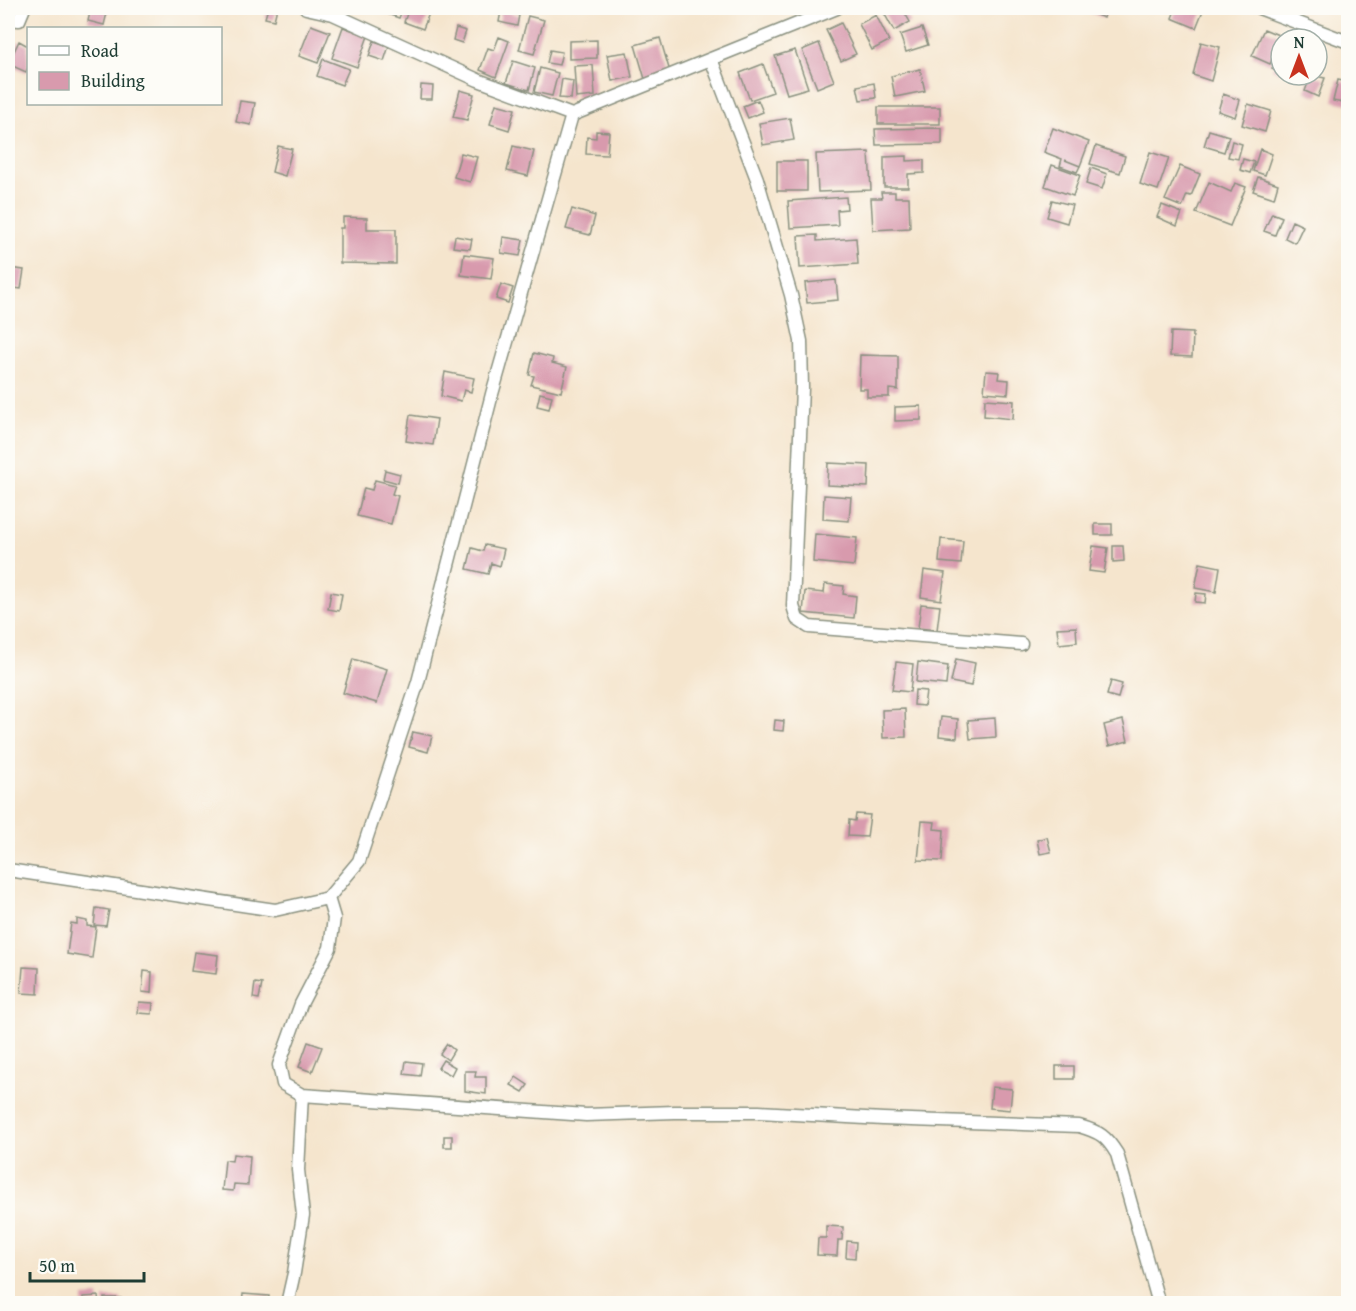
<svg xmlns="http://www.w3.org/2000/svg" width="1356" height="1311" font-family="'Gentium Book Plus',serif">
  <rect width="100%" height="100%" fill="#fdfcf7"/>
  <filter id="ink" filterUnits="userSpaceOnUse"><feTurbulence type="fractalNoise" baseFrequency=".0167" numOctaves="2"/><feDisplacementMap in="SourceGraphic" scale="12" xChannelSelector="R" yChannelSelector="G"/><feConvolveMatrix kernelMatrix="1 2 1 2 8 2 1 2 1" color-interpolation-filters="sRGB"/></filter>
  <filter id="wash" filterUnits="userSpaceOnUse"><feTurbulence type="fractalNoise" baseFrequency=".008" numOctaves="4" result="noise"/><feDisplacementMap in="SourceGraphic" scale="24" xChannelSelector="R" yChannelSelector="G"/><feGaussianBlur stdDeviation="1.35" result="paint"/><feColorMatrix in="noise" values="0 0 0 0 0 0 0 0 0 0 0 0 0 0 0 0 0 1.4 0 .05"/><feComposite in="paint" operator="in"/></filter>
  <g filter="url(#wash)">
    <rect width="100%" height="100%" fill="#f5e5cd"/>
    <g id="blocks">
      <path fill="#d89aad" d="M91 8 108 9 104 25 88 21Z
        M268 8H277L274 20 265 18Z
        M374 8H403L399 18 373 9Z
        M409 8H431L423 29 404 22Z
        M890 8H902L910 22 894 31 883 11Z
        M1093 8H1107L1104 18 1091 13Z
        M1176 8H1204L1196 28 1172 18Z
        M501 11 519 15 517 26 499 22Z
        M876 15 889 41 872 50 859 24Z
        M528 16 544 20 534 54 519 50Z
        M841 23 856 54 841 61 826 30Z
        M311 25 330 32 318 63 299 56Z
        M343 27 368 36 357 67 332 58Z
        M456 28 466 31 462 43 453 40Z
        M922 28 928 45 906 52 900 35Z
        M1264 29 1283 37 1270 64 1252 56Z
        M499 37 509 41 496 77 480 70 488 48 494 50Z
        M660 38 670 72 645 79 635 45Z
        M597 40V58L569 59V41Z
        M19 41 28 46V67L26 72 8 64Z
        M374 41 389 46 384 61 369 56Z
        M1201 42 1220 47 1211 81 1193 75Z
        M819 43 834 81 817 88 802 50Z
        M1281 48V73L1272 69Z
        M550 50 562 52 559 65 547 63Z
        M795 50 808 88 787 94 775 56Z
        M627 52 632 77 612 81 607 55Z
        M323 59 349 69 342 85 317 76Z
        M513 61 535 68 529 90 506 83Z
        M763 64 773 92 750 100 740 73Z
        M593 65 595 96 576 98 574 66Z
        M540 68 558 73 552 96 534 92Z
        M920 69 925 91 895 97 891 76Z
        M1311 75 1325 78 1318 97 1305 91Z
        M562 79 573 81 571 99 559 98Z
        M1338 80 1348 82V104L1333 101Z
        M874 83 876 98 860 100 857 86Z
        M421 85 433 86 432 99H420Z
        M460 90 474 94 467 120 453 117Z
        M1223 94 1240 100 1235 117 1218 111Z
        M758 100 763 112 748 118 743 106Z
        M240 101 255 103 251 125 236 122Z
        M496 104 515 109 509 130 490 124Z
        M1248 104 1271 111 1265 132 1242 125Z
        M878 107H940V124H878Z
        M790 118 794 140 763 145 759 123Z
        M942 128V144L876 145 875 129Z
        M1053 128 1089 142 1080 166 1065 160 1080 166 1077 172 1060 166 1062 159 1044 152Z
        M1209 130 1229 136 1224 152 1204 146Z
        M596 131 609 132 607 155 586 154 587 137 596 138Z
        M1232 141 1242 144 1238 159 1228 157Z
        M278 146 292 149 285 176 272 172Z
        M513 146 534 151 528 176 507 171Z
        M1096 146 1125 156 1120 173 1090 164Z
        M1260 149 1272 154 1265 175 1253 171Z
        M869 152 871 190 818 192 816 154Z
        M1150 152 1169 158 1158 190 1140 184Z
        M461 153 477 157 470 182 454 177Z
        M907 156V161L924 160V173L908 174V187H884V157Z
        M1243 159 1254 162 1250 173 1240 170Z
        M777 161H807V191H777Z
        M1052 165 1080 175 1073 196 1045 186Z
        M1180 166 1200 174 1191 196 1187 195 1182 207 1165 200Z
        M1091 168 1107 174 1102 189 1086 184Z
        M1258 177 1278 184 1274 198 1253 191Z
        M1209 182 1231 192 1235 183 1246 187 1230 226 1196 213Z
        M881 192H895V197H909L910 228 873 230 871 198H882Z
        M846 197 847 209 837 210 838 225 790 228 788 201Z
        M1052 200 1072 205 1067 223 1047 217Z
        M1162 205 1182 213 1177 226 1157 217Z
        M572 209 595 216 590 235 566 229Z
        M1272 213 1282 217 1275 235 1264 231Z
        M343 217 367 218V229H396V264L340 263V228H343Z
        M1292 221 1303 226 1295 243 1285 238Z
        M817 235V241L856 238 858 264 800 268 798 236Z
        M455 236 472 239 470 249 453 247Z
        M503 237 523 240 520 256 501 253Z
        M464 254 494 258 491 279 461 275Z
        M8 268 24 270 21 289 8 287Z
        M836 280 838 300 807 303 805 283Z
        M501 284 513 288 508 303 496 299Z
        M1171 332 1193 333 1192 357 1170 356Z
        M534 353 553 358 552 363 567 367 561 392 531 385 534 376 529 375Z
        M860 355 898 356V390L889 389V397H867V389H859Z
        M986 371 999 372 998 379 1009 380 1008 394 984 392Z
        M445 372 474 378 471 392 464 390 461 401 441 396Z
        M540 393 552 396 549 409 537 406Z
        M985 399 1014 401 1013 419 984 416Z
        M921 406V420L895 421V407Z
        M410 415 437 419 433 445 406 441Z
        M828 463 869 465 868 487 827 485Z
        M385 470 400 474 398 483 383 479Z
        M375 480 395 485 392 494 398 496 391 524 357 516 364 488 372 490Z
        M824 495 851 497 849 521 823 519Z
        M1095 524H1112V535H1095Z
        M815 534 857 538 854 566 813 562Z
        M941 539 963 541 961 564 939 562Z
        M485 545 504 549 500 566 491 563 488 574 467 569 472 548 483 551Z
        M1093 546 1108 548 1104 573 1089 571Z
        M1113 546H1123L1124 561 1113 562Z
        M1200 563 1220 567 1216 592 1195 588Z
        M924 570 945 573 941 600 921 597Z
        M825 584 844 586 843 594 856 596 854 618 803 613 805 591 824 593Z
        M331 592 342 594 339 611 328 609Z
        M1196 593 1206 594 1205 603 1195 602Z
        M921 604 940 606 937 630 918 628Z
        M1076 627 1077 642 1059 644 1057 628Z
        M353 659 387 669 377 703 343 693Z
        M956 659 975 663 971 686 951 682Z
        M896 662 913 664 910 692 892 690Z
        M918 662 948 666 946 685 916 682Z
        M1111 681 1122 684 1118 698 1107 695Z
        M915 690 926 691 924 706 914 705Z
        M905 709 906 737 883 738 882 710Z
        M941 717 958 719 957 738 939 736Z
        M995 718 996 737 970 739 968 720Z
        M775 720 784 721 783 731 774 730Z
        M1123 720 1128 741 1109 746 1104 725Z
        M413 732 432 736 428 752 409 747Z
        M856 814 870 815 867 837 848 836 849 820 855 821Z
        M922 821 935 822 934 829 944 830 942 861 918 860Z
        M1047 837 1051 852 1040 854 1037 840Z
        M96 908 109 910 106 926 94 925Z
        M77 919 87 921V926L96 927 92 958 67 954 71 923 77 924Z
        M194 952 218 955 216 974 191 971Z
        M23 967 39 968 38 994 21 993Z
        M144 971 152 972 151 993 142 992Z
        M255 983 262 984 259 999 253 998Z
        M139 1002 153 1003 152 1014 138 1013Z
        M308 1042 322 1047 312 1072 299 1067Z
        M447 1044 454 1050 448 1060 440 1054Z
        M443 1060 455 1067 451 1075 438 1068Z
        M406 1061 422 1063 420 1076 404 1074Z
        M1056 1066H1074V1079H1056Z
        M465 1071H476L475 1077H486V1094L465 1091Z
        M516 1077 528 1085 523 1092 511 1085Z
        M992 1087 1012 1089 1010 1110 990 1108Z
        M444 1136H452V1147H444Z
        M233 1154 250 1156 248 1185 234 1184 233 1191 222 1190 225 1160 232 1161Z
        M826 1226 843 1227 842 1240H838L837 1256 817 1255 818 1238H826Z
        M847 1241 856 1242 855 1258 846 1257Z
        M243 1294 269 1296V1304H242Z
        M98 1296 99 1304H83V1297Z
        M104 1298H121V1304H104Z"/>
    </g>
  </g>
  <g filter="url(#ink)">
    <use href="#blocks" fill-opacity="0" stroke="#8a9180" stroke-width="1.5"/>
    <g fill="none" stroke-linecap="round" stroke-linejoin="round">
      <g stroke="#8a9180" stroke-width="15">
        <path id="street" d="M306 8 333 14 478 80 572 115 837 8
          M1259 8 1348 42
          M8 19 19 20 24 8
          M711 59 757 179 791 295 801 341 802 388 793 606 797 619 809 627 1021 644
          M8 870 275 910 328 898 359 861 418 682 492 394 572 115
          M328 898 334 918 330 948 301 1004 279 1065 283 1084 302 1095 586 1115 675 1112H759L883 1119 1079 1126C1100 1132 1106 1136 1117 1154L1159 1304
          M287 1304 294 1273 303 1215 298 1170 302 1095"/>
      </g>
      <use href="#street" stroke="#fff" stroke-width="12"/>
    </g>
  </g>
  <rect width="1356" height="1311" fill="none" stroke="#fdfcf7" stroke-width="30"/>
  <rect x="27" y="27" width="195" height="78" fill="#fdfcf7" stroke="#a4b0a9" stroke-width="1.5"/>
  <rect x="39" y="46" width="30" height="9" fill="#ffffff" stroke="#a4b0a9" stroke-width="1.5"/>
  <text x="81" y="57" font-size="18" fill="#1f3d34">Road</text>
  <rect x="39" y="72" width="30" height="18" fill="#d89aad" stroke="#a4b0a9" stroke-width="1.5"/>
  <text x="81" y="87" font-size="18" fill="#1f3d34">Building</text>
  <g transform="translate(1299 57)"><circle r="28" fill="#fdfcf7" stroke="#a4b0a9" stroke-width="1.5"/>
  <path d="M0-4.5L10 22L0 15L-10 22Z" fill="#c8321e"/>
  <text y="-9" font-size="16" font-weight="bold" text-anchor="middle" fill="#1f3d34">N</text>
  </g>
  <path d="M30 1272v9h114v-9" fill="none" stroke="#1f3d34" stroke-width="3"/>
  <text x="39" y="1272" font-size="18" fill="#1f3d34" stroke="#fdfcf7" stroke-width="4.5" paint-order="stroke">50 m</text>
</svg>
